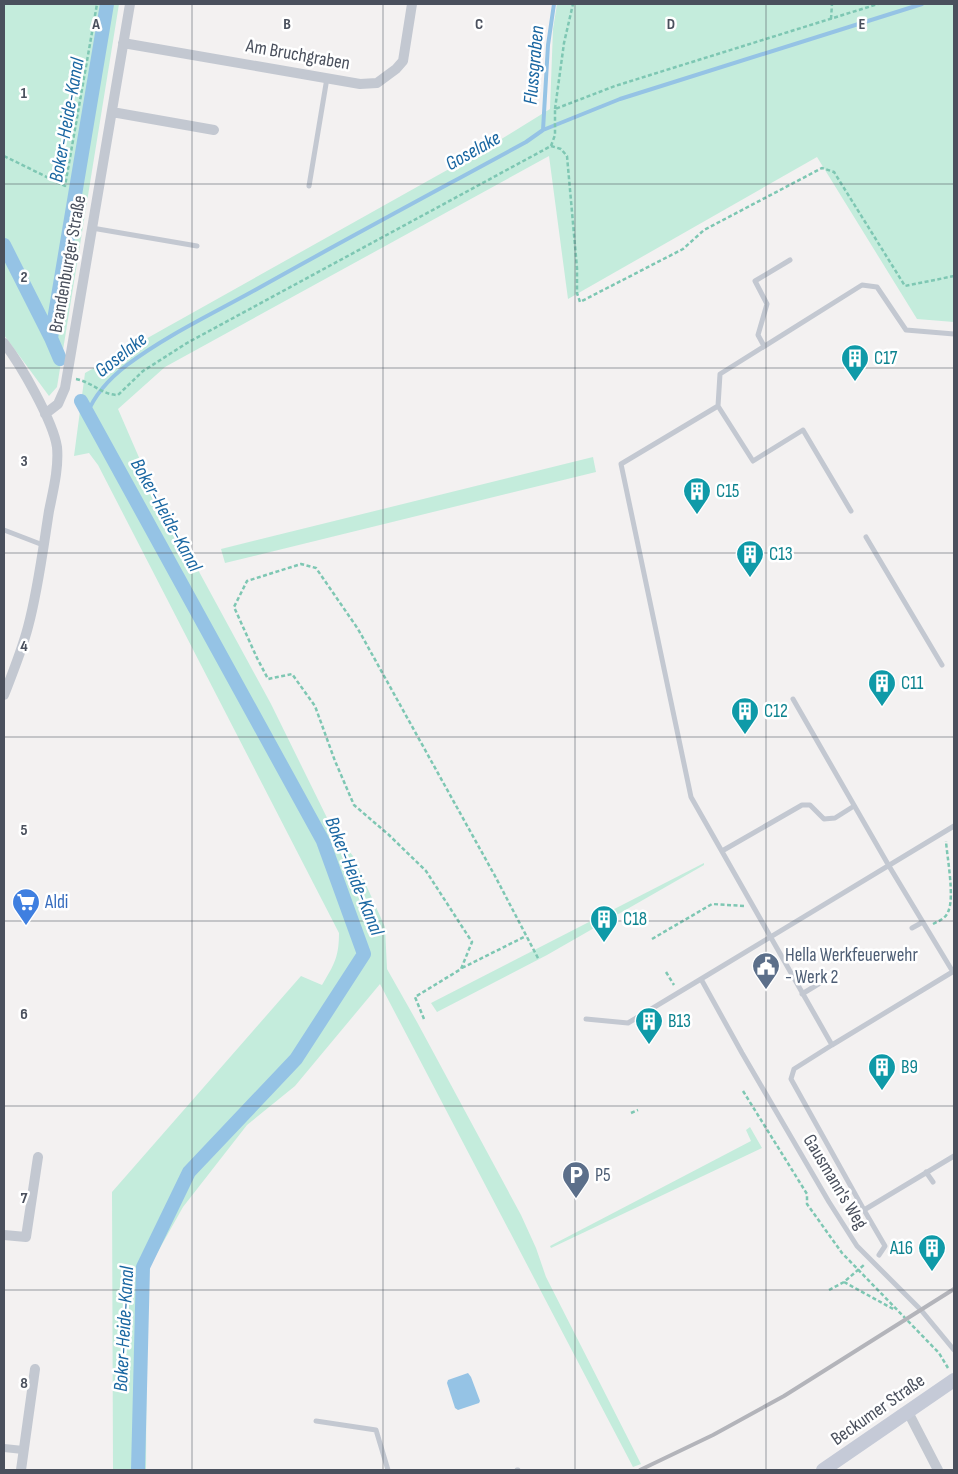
<svg xmlns="http://www.w3.org/2000/svg" width="958" height="1474" font-family="'Sofia Sans Condensed',sans-serif">
  <rect width="100%" height="100%" fill="#f3f1f1"/>
  <path fill="#c4ecdc" d="M4 4H119L57 387 49 396 4 335Z
    M557 4H954V322L917 319 817 157 568 299 549 156 165 367 118 409 147 476 271 704 333 830 353 856 385 927 387 969 417 1022 521 1215 536 1248 546 1277 641 1464 633 1467 380 984 295 1086 247 1125 183 1207 147 1271 146 1470H113L112 1192 301 976 322 985C334 965 339 957 339 933L98 465 89 453 74 456 85 373 490 146 550 109 553 29Z
    M593 457 596 472 225 563 221 549Z
    M704 863V865L547 955 437 1012 431 1003Z
    M750 1127 762 1148 551 1248 550 1246 751 1141 746 1130Z"/>
  <path fill="#95c3e5" d="M468 1373 471 1377 480 1401 479 1403 458 1410 455 1408 447 1383 448 1380Z"/>
  <g fill="none" stroke-linecap="round" stroke-linejoin="round">
    <path stroke="#95c3e5" stroke-width="4" d="M543 130 548 45 554 4
      M87 414C95 394 110 378 127 365 167 335 214 313 257 289 346 239 436 191 526 142L543 130 620 99 922 4"/>
    <path stroke="#95c3e5" stroke-width="14" d="M4 245 51 338
      M60 359 51 338 107 4
      M81 401 323 841 364 954 296 1059 189 1172 143 1267 138 1470"/>
    <path stroke="#7ec7b3" stroke-width="2.5" stroke-dasharray="4 2.5" stroke-linecap="butt" d="M831 19 832 4
      M555 109 564 43 573 4
      M551 146 561 149 567 156 577 268V293L580 302 683 249 704 230 822 168 834 172 905 286 954 276
      M4 156 65 186 97 4
      M76 379C92 382 102 395 118 395L143 371 187 343 551 146 555 135V109L615 86 878 4
      M933 924C939 921 946 918 948 912 955 898 947 857 946 841
      M652 939 712 904 744 906
      M462 968 526 936
      M666 972 674 985
      M424 1019 415 997 461 969 472 942 426 871 389 835 354 805 335 761 315 706 292 674 268 679 257 658 234 607 247 581 301 564 316 568 358 629 495 876 539 960
      M743 1091 807 1194V1204L842 1253 939 1353 948 1368
      M631 1113 638 1110
      M844 1282 895 1310
      M829 1290 844 1282 865 1264"/>
    <path stroke="#c3c8d1" stroke-width="5" d="M309 186 327 78
      M92 228 197 246
      M764 346 758 335 767 304 755 281 790 260
      M718 406 621 464 691 797 832 1045 794 1069 791 1079 864 1210 954 1156
      M851 511 803 430 753 461 718 406 720 374 862 285 877 287 906 330 954 334
      M4 530 43 545
      M866 537 942 665
      M793 699 889 866 953 972
      M954 826 701 979 742 1053 829 1202 857 1246 921 1310 954 1350
      M722 851 802 805H810L824 819 835 818 854 806
      M912 928 923 922
      M802 994 825 980
      M586 1019 628 1023 701 979
      M832 1045 954 971
      M926 1172 933 1182
      M864 1210 885 1246 879 1255
      M316 1421 376 1430 388 1470
      M517 1470H518"/>
    <path stroke="#c3c8d1" stroke-width="8" d="M4 1448 23 1450"/>
    <path stroke="#c3c8d1" stroke-width="10" d="M123 43 360 84 377 83 396 69 403 61 412 4
      M112 112 214 130
      M4 343C21 365 53 421 57 447 59 468 53 491 49 511 43 549 38 590 28 627 22 650 13 672 4 695
      M45 414 58 404 65 388 130 4
      M4 1235 26 1237 38 1157
      M908 1412 938 1470
      M21 1470 35 1369"/>
    <path stroke="#c5cad7" stroke-width="14" d="M823 1470 954 1380"/>
    <path stroke="#b3b4ba" stroke-width="4" d="M640 1470 713 1435 784 1396 954 1289"/>
  </g>
  <path fill="none" stroke="#4a505d" stroke-width="1" stroke-opacity="0.55" d="M192 4V1470M383 4V1470M575 4V1470M766 4V1470M4 184H954M4 368H954M4 553H954M4 737H954M4 921H954M4 1106H954M4 1290H954"/>
  <defs>
    <g id="building-pin" transform="scale(1.4375)"><path d="M0 17L-7.5 6A9.5 9.5 0 1 1 7.5 6Z" fill="#0f9aa8" stroke="#fff"/><path d="M-4-6H4V6H1V3H-1V6H-4ZM-2.5-4.3h1.7v1.8h-1.7ZM.8-4.3h1.7v1.8H.8ZM-2.5-1h1.7V.8h-1.7ZM.8-1h1.7V.8H.8Z" fill="#fff"/></g>
    <g id="supermarket-pin" transform="scale(1.4375)"><path d="M0 17L-7.5 6A9.5 9.5 0 1 1 7.5 6Z" fill="#3f7fe0" stroke="#fff"/><path d="M-6-5.5h2.5l.6 2H6L4.5 2H-2.5L-4.4-4H-6ZM-1.5 3.2a1.3 1.3 0 1 0 .1 0ZM3 3.2a1.3 1.3 0 1 0 .1 0Z" fill="#fff"/></g>
    <g id="civic-pin" transform="scale(1.4375)"><path d="M0 17L-7.5 6A9.5 9.5 0 1 1 7.5 6Z" fill="#5c6f8a" stroke="#fff"/><path d="M-.6-6.5H3V-4.5H.6V-3L4-1V1h2V6H-6V1h2V-1L-.6-3ZM-1.2 2.5V6h2.4V2.5Z" fill="#fff"/></g>
    <g id="parking-pin" transform="scale(1.4375)"><path d="M0 17L-7.5 6A9.5 9.5 0 1 1 7.5 6Z" fill="#5c6f8a" stroke="#fff"/><path d="M-3.5-5.5H1a3.5 3.5 0 0 1 0 7H-1V5.5H-3.5ZM-1-3.4V-.6H.8a1.4 1.4 0 0 0 0-2.8Z" fill="#fff"/></g>
  </defs>
  <g fill-rule="evenodd">
    <use href="#building-pin" x="855" y="358"/>
    <use href="#building-pin" x="697" y="491"/>
    <use href="#building-pin" x="750" y="554"/>
    <use href="#building-pin" x="882" y="683"/>
    <use href="#building-pin" x="745" y="711"/>
    <use href="#supermarket-pin" x="26" y="902"/>
    <use href="#building-pin" x="604" y="919"/>
    <use href="#civic-pin" x="766" y="966"/>
    <use href="#building-pin" x="649" y="1021"/>
    <use href="#building-pin" x="882" y="1067"/>
    <use href="#parking-pin" x="576" y="1175"/>
    <use href="#building-pin" x="932" y="1248"/>
  </g>
  <g text-anchor="middle" dominant-baseline="central" stroke-width="5" stroke-linejoin="round" paint-order="stroke">
    <g font-size="19" fill="#4a505d" stroke="#fff">
      <text transform="translate(298 55) rotate(10)">Am Bruchgraben</text>
      <text transform="translate(68 264) rotate(-80)">Brandenburger Straße</text>
      <text transform="translate(835 1182) rotate(59)">Gausmann's Weg</text>
      <text transform="translate(878 1410) rotate(-35)">Beckumer Straße</text>
    </g>
    <g font-size="19" fill="#0d838f" stroke="#fff" text-anchor="start">
      <text x="874" y="358">C17</text>
      <text x="716" y="491">C15</text>
      <text x="769" y="554">C13</text>
      <text x="901" y="683">C11</text>
      <text x="764" y="711">C12</text>
      <text x="623" y="919">C18</text>
      <text x="668" y="1021">B13</text>
      <text x="901" y="1067">B9</text>
      <text x="913" y="1248" text-anchor="end">A16</text>
    </g>
    <g font-size="19" fill="#366cbe" stroke="#fff" text-anchor="start">
      <text x="45" y="902">Aldi</text>
    </g>
    <g font-size="19" fill="#4e5e75" stroke="#fff" text-anchor="start">
      <text x="785" y="955">Hella Werkfeuerwehr<tspan x="785" dy="22">- Werk 2</tspan></text>
      <text x="595" y="1175">P5</text>
    </g>
    <g font-size="20" font-style="italic" fill="#1966a1" stroke="#fff">
      <text transform="translate(534 65) rotate(-85)">Flussgraben</text>
      <text transform="translate(67 120) rotate(-80)">Boker-Heide-Kanal</text>
      <text transform="translate(473 151) rotate(-29)">Goselake</text>
      <text transform="translate(121 355) rotate(-38)">Goselake</text>
      <text transform="translate(166 515) rotate(61)">Boker-Heide-Kanal</text>
      <text transform="translate(354 876) rotate(68)">Boker-Heide-Kanal</text>
      <text transform="translate(124 1329) rotate(-87)">Boker-Heide-Kanal</text>
    </g>
  </g>
  <g font-size="16" text-anchor="middle" font-weight="bold" fill="#4a505d" stroke="#fff" stroke-width="5" stroke-linejoin="round" paint-order="stroke">
    <text x="96" y="29">A</text>
    <text x="287" y="29">B</text>
    <text x="479" y="29">C</text>
    <text x="671" y="29">D</text>
    <text x="862" y="29">E</text>
    <text x="24" y="98">1</text>
    <text x="24" y="282">2</text>
    <text x="24" y="466">3</text>
    <text x="24" y="651">4</text>
    <text x="24" y="835">5</text>
    <text x="24" y="1019">6</text>
    <text x="24" y="1203">7</text>
    <text x="24" y="1388">8</text>
  </g>
  <rect width="958" height="1474" fill="none" stroke="#4a505d" stroke-width="10"/>
</svg>
